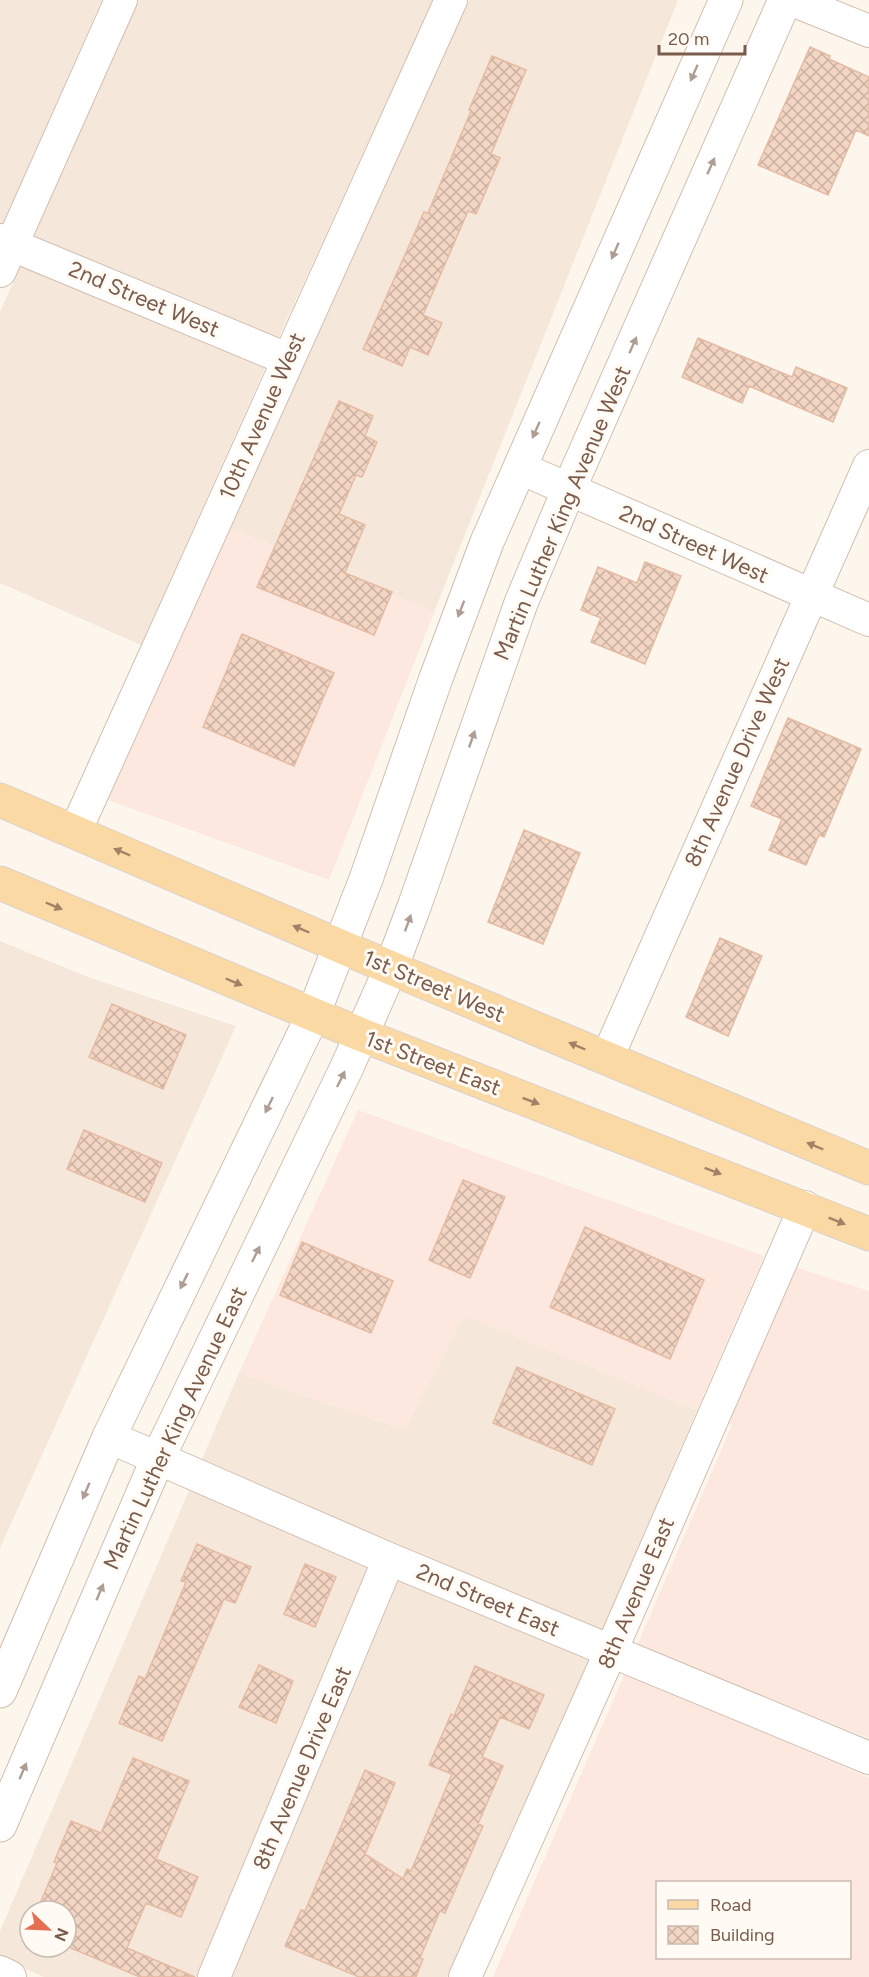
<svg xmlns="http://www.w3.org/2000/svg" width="869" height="1977" font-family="Figtree,sans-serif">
  <defs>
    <pattern id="building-cross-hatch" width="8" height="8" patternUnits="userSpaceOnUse" patternTransform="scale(1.5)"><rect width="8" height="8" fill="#f3d5c3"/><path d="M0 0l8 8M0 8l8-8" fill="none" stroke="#cab0a1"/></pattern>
  </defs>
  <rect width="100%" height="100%" fill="#fdf6ec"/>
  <path fill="#f5e8da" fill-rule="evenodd" d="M0 0H102L2 225 0 224Z
    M138 0H433L278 339 32 238Z
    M469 0H678L434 612 230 528Z
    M21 265 266 366 141 645 0 583V312Z
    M0 941 88 977 236 1026 0 1548Z
    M464 1315 697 1410 602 1631 395 1546 202 1459 239 1373 405 1430Z
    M191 1486 368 1566 196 1977H44L0 1958V1931ZM30 1911H66V1947H30Z
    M399 1579 590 1658 447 1977H232Z"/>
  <path fill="#fde8e0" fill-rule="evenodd" d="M230 528 434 612 329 880 108 800Z
    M358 1110 764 1256 697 1410 464 1315 405 1430 239 1373Z
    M795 1267 869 1291V1738L637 1646 732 1425 727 1423Z
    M625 1673 869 1778V1977H493ZM658 1882H850V1958H658Z"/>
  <path fill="url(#building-cross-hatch)" stroke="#e6bba3" stroke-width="1.5" d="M810 47 830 56 829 59 869 77V136L856 130 828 195 758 165Z
    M492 56 526 70 491 154 500 158 476 214 468 211 423 315 442 323 428 355 410 347 402 366 363 349 424 212 428 213 471 111 469 110Z
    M698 338 792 377 796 367 847 388 833 422 749 386 742 403 682 377Z
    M339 401 373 416 365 436 377 442 362 477 356 475 339 514 365 525 345 573 392 592 374 635 257 587Z
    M645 562 681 576 645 664 591 642 601 618 581 610 598 567 637 583Z
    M242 634 334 673 294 766 203 727Z
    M788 718 861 749 824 837 819 835 806 865 769 850 782 819 751 806Z
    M524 830 580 853 543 944 488 922Z
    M720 938 762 956 728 1036 686 1017Z
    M112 1004 186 1035 163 1089 89 1057Z
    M84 1130 162 1163 145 1202 67 1169Z
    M463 1180 505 1197 470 1278 429 1260Z
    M585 1227 704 1280 670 1359 550 1307Z
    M302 1242 393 1281 371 1333 280 1295Z
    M517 1367 615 1409 592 1465 493 1423Z
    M197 1544 251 1567 235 1603 224 1599 162 1741 119 1723 139 1676 145 1679 186 1582 181 1581Z
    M305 1564 336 1577 315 1627 284 1614Z
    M259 1665 293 1681 276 1723 239 1707Z
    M475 1666 544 1695 529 1729 500 1717 482 1757 503 1766 478 1824 483 1826 445 1913 440 1911 420 1958 423 1959 416 1977H359L285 1946 301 1910 305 1911 365 1770 395 1783 365 1854 403 1879 407 1869 411 1871 452 1774 429 1765 451 1714 454 1716Z
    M133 1758 189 1781 156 1859 198 1877 181 1917 146 1903 127 1948 195 1977H140L66 1946V1911H37L57 1863 54 1862 71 1821 101 1833Z"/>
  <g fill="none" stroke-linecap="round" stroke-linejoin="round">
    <g stroke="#d1beb0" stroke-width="34">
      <path id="minor" d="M792 0 869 31
        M0 240 287 359
        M0 271 121 0
        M520 468 869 620
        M75 832 451 0
        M607 1058 869 466
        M109 1437 389 1559 869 1758
        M0 1972 10 1977
        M214 1977 389 1559
        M465 1977 611 1651 805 1207"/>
    </g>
    <g stroke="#d1beb0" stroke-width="35">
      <path id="tertiary" d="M0 1691 109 1437 313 1015 366 879 436 678 487 542 726 0
        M0 1825 158 1458 347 1067 391 968 414 907 521 603 569 489 785 0"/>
    </g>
    <g stroke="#dad1cd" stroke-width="35">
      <path id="primary" d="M0 800 391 968 869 1168
        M0 883 362 1035 869 1234"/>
    </g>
    <use href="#minor" stroke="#fff" stroke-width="32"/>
    <use href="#tertiary" stroke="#fff" stroke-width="33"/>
    <use href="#primary" stroke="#fbd9a5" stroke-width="33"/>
  </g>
  <defs><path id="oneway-solid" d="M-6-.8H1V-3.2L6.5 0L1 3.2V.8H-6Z" transform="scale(1.5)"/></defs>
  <g fill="#af9d94">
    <use href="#oneway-solid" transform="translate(694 73) rotate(114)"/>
    <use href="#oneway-solid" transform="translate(711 166) rotate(-66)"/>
    <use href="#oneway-solid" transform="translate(615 251) rotate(114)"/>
    <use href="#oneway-solid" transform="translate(633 345) rotate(-66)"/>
    <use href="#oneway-solid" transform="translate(536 430) rotate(114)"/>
    <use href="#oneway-solid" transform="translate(461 609) rotate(111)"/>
    <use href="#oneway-solid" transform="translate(472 739) rotate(-71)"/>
    <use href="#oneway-solid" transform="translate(408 923) rotate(-70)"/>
    <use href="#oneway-solid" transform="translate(341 1079) rotate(-64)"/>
    <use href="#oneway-solid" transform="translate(269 1105) rotate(116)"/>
    <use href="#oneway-solid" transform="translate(256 1254) rotate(-64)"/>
    <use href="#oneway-solid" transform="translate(184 1281) rotate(116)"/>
    <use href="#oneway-solid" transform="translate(86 1491) rotate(113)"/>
    <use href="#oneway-solid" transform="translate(100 1592) rotate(-67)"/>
    <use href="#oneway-solid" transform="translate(23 1771) rotate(-67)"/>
  </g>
  <g fill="#a18267">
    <use href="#oneway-solid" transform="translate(122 852) rotate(-157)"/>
    <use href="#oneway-solid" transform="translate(54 906) rotate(23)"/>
    <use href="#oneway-solid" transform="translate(301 929) rotate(-157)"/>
    <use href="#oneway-solid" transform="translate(234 982) rotate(23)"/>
    <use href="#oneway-solid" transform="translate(577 1046) rotate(-157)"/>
    <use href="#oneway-solid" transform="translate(531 1101) rotate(21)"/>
    <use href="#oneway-solid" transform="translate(815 1146) rotate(-157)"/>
    <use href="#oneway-solid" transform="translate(713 1171) rotate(21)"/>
    <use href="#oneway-solid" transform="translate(837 1221) rotate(22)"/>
  </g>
  <g text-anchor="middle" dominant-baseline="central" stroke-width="6" stroke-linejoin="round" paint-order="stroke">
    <g font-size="22" fill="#7a5c4d" stroke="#fffaf3">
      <text transform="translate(144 299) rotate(23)">2nd Street West</text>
      <text transform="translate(262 416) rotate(-66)">10th Avenue West</text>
      <text transform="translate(562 513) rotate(-67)">Martin Luther King Avenue West</text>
      <text transform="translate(694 544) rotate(24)">2nd Street West</text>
      <text transform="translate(737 762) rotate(-66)">8th Avenue Drive West</text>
      <text transform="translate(434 986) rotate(23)">1st Street West</text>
      <text transform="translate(433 1063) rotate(21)">1st Street East</text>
      <text transform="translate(175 1428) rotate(-65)">Martin Luther King Avenue East</text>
      <text transform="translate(636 1593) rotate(-67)">8th Avenue East</text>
      <text transform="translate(488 1600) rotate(23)">2nd Street East</text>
      <text transform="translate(302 1768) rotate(-67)">8th Avenue Drive East</text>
    </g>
  </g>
  <rect x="656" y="1881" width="195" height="78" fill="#fffaf3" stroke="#cabbb1" stroke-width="1.5"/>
  <rect x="668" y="1900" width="30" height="9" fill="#fbd9a5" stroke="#cabbb1" stroke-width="1.5"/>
  <text x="710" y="1911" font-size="18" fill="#7a5c4d">Road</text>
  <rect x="668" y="1926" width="30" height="18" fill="url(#building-cross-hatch)" stroke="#cabbb1" stroke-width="1.5"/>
  <text x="710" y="1941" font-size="18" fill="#7a5c4d">Building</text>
  <g transform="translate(48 1929) rotate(113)"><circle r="28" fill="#fffaf3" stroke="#cabbb1" stroke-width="1.5"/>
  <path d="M0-4.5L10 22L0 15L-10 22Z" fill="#e76f51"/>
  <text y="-9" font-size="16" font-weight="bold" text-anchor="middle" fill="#7a5c4d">N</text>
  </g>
  <path d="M659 45v9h86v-9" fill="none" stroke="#7a5c4d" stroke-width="3"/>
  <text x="668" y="45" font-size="18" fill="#7a5c4d" stroke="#fffaf3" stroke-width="4.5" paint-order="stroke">20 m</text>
</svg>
